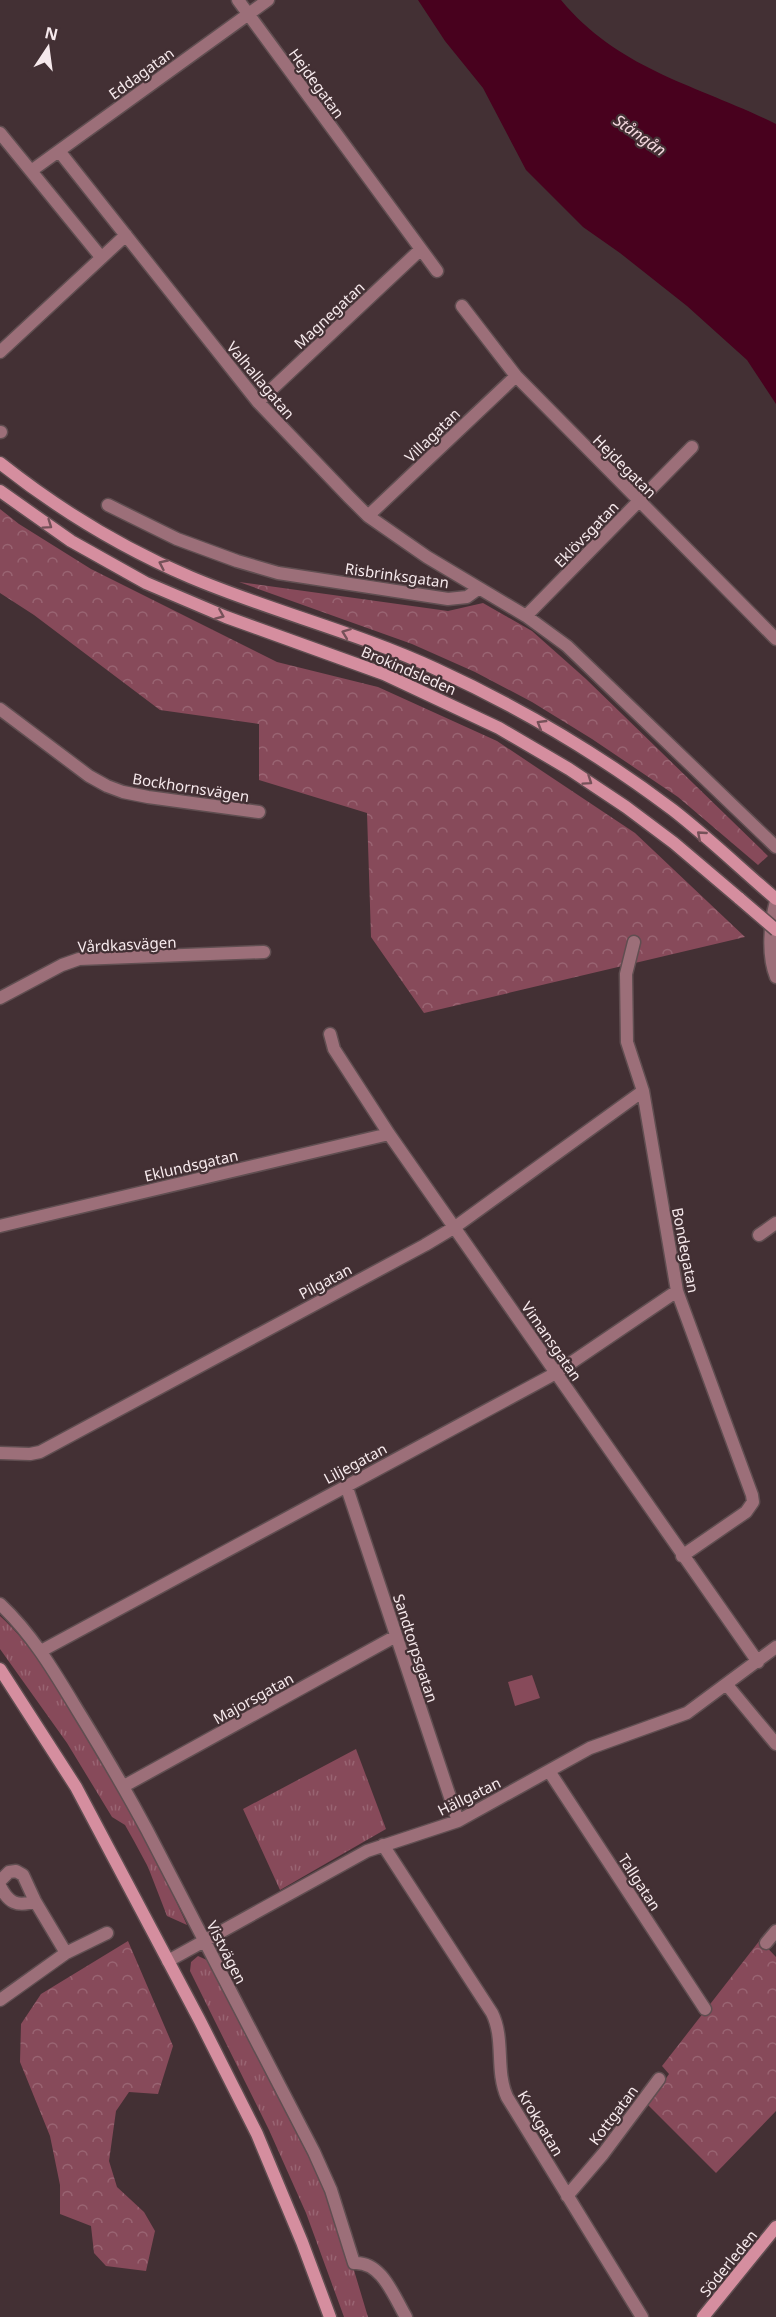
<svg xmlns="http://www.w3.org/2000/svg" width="776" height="2317" font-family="'Noto Sans',sans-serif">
  <defs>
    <pattern id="grass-tufts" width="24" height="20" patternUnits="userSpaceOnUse" patternTransform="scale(1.5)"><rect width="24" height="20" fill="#874a5a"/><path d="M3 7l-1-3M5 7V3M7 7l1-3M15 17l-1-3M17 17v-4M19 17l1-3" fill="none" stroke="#996472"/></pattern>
    <pattern id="forest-crowns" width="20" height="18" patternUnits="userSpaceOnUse" patternTransform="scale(1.5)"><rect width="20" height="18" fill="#874a5a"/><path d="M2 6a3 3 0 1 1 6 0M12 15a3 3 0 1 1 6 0" fill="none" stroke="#996472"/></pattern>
  </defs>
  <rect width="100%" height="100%" fill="#433034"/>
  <path fill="url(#grass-tufts)" d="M0 1616C36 1649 58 1690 83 1731 120 1794 157 1858 187 1925L167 1916 148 1867 134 1841 125 1825 112 1817 67 1743 0 1649Z
    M356 1749 386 1829 280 1890 243 1809Z
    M198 1956 209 1961 325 2186 347 2247 368 2317H344L306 2213 269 2130 190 1971 191 1962Z"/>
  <path fill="url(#forest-crowns)" d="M0 509 19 524 91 569 277 662 378 687 497 741 635 833 745 937 424 1013 371 937 367 813 259 780V724L160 710 34 615 0 593Z
    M239 582 448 611 483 603 532 631 586 679 768 856 758 865 678 797 592 739 532 702 475 672 412 644Z
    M760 1940 776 1957V2111L716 2173 648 2105 669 2074 662 2066Z
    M128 1941 173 2046 158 2094 129 2092 116 2111 109 2161 117 2187 144 2212 155 2231 146 2271 106 2266 94 2253 91 2226 60 2214V2185L50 2136 20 2062 21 2024 41 1994Z"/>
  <path fill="#874a5a" d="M532 1675 540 1698 515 1706 508 1682Z"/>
  <path fill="#48011e" d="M418 0H561C620 71 698 85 776 124V404L747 360 687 306 620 253 583 227 526 170 483 88 445 41Z"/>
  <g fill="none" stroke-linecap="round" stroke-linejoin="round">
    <g stroke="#604e51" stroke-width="15">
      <path id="minor" d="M238 0 437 271
        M0 133 101 257
        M59 151 258 402 349 497 368 516 427 557 526 616 567 646 776 847
        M31 171 268 0
        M462 306 516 376 776 639
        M0 352 126 235
        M258 402 420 250
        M0 432H1
        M108 505 177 539 237 561 278 573 448 599 467 597 478 589
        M368 516 516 376
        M526 616 692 447
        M0 709 89 776 107 786 123 792 148 797 259 812
        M776 901C770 923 767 955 776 977
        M634 942 626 974 627 1042 643 1091 677 1291 752 1495 753 1502 746 1512 682 1556
        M0 998 62 965 79 959 264 952
        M330 1034 334 1049 389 1134 758 1662
        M0 1226 389 1134
        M759 1235 776 1223
        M0 1453 30 1454 40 1452 425 1245 455 1227 643 1091
        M346 1485 458 1821
        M0 1604C33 1635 55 1673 78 1711 102 1750 125 1789 147 1830L314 2152 331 2190 354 2263C382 2261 394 2297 406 2317
        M41 1651 556 1373 677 1291
        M727 1685 776 1744
        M549 1771 705 2009
        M124 1786 396 1636
        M383 1845 492 2013C505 2039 495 2070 507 2097L642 2317
        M0 1881 9 1872 16 1871 23 1875 35 1901 66 1953
        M0 1886C8 1902 17 1908 35 1901
        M766 1943 776 1931
        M168 1961 367 1851 458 1821 590 1748 687 1713 776 1647
        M0 2000 66 1953 107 1933
        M567 2196 603 2154 659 2079"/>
    </g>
    <g stroke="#604e51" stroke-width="15">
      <path id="secondary" d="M0 463C58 509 122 548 190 577 270 611 356 632 436 669 519 707 600 755 673 810 709 838 742 870 776 899
        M0 491 71 541 146 583 226 617 384 674 499 728 569 769 626 807 674 843 740 899
        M0 1669 76 1787 200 2021 257 2134 302 2242 330 2317
        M703 2317 776 2227"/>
    </g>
    <use href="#minor" stroke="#9c6f79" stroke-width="12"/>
    <use href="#secondary" stroke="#d58e9f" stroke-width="12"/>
    <g stroke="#604e51" stroke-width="15" stroke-linecap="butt">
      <path id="secondary-bridge" d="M740 899 776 930"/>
    </g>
    <use href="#secondary-bridge" stroke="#d58e9f" stroke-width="12"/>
  </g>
  <defs><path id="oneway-chevron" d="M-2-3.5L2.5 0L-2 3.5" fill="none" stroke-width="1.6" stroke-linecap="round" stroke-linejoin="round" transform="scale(1.5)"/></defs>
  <g stroke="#765159">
    <use href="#oneway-chevron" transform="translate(48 525) rotate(35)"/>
    <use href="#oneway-chevron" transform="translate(163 564) rotate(-155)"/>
    <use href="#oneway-chevron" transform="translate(220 615) rotate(23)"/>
    <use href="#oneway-chevron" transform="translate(346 633) rotate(-159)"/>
    <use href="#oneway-chevron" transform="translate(541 724) rotate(-149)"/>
    <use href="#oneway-chevron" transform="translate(588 781) rotate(34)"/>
    <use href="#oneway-chevron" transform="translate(701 835) rotate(-139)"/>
  </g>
  <g text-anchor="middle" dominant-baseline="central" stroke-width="4.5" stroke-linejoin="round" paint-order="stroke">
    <g font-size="15" fill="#f6e9ec" stroke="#433034">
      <text transform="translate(141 73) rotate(-36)">Eddagatan</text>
      <text transform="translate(317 83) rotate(54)">Hejdegatan</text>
      <text transform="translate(329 315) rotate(-43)">Magnegatan</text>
      <text transform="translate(261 380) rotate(50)">Valhallagatan</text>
      <text transform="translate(432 435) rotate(-44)">Villagatan</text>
      <text transform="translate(625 466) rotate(45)">Hejdegatan</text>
      <text transform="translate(586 534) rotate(-46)">Eklövsgatan</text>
      <text transform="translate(397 575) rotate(8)">Risbrinksgatan</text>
      <text transform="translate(409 670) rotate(23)">Brokindsleden</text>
      <text transform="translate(191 787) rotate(9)">Bockhornsvägen</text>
      <text transform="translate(127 944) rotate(-3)">Vårdkasvägen</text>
      <text transform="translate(191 1165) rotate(-13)">Eklundsgatan</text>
      <text transform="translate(686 1250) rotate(79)">Bondegatan</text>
      <text transform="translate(325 1281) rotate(-28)">Pilgatan</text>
      <text transform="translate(552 1341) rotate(55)">Vimansgatan</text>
      <text transform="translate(355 1463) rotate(-28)">Liljegatan</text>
      <text transform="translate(416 1648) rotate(72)">Sandtorpsgatan</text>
      <text transform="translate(253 1698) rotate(-29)">Majorsgatan</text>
      <text transform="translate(469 1796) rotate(-26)">Hällgatan</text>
      <text transform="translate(640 1882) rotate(57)">Tallgatan</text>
      <text transform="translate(227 1952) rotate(63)">Vistvägen</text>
      <text transform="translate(613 2115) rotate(-53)">Kottgatan</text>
      <text transform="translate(541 2123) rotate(59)">Krokgatan</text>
      <text transform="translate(728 2263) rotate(-51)">Söderleden</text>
    </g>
    <g font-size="16" font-style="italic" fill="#f5d9df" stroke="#433034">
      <text transform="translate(640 135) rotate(35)">Stångån</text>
    </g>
  </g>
  <g transform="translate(48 48) rotate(13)" stroke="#433034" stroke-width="4.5" paint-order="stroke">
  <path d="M0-4.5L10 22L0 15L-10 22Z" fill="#f6e9ec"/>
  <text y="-9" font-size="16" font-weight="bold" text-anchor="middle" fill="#f6e9ec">N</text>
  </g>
</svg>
